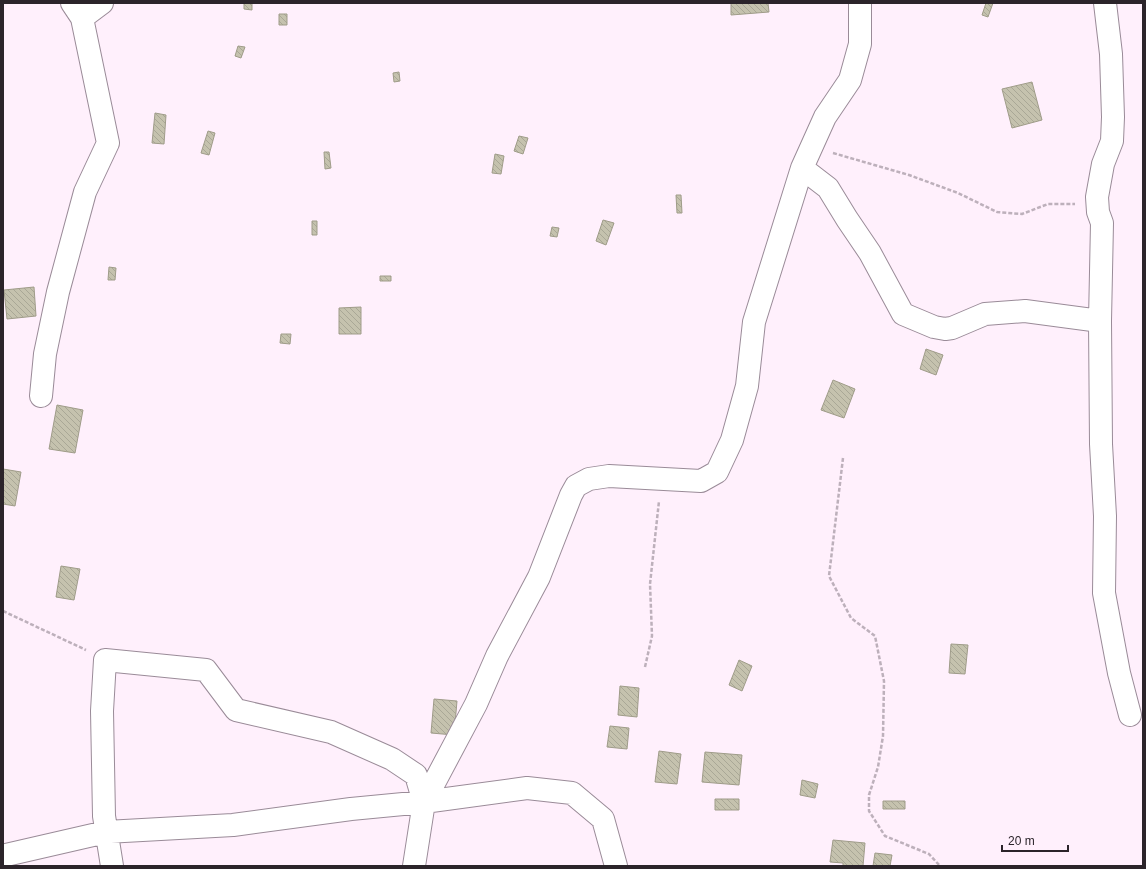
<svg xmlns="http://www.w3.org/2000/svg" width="1146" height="869" font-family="Helvetica,sans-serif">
  <defs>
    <pattern id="building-back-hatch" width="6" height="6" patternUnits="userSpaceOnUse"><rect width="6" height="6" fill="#c5c2ae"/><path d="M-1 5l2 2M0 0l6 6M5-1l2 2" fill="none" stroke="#a9a796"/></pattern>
  </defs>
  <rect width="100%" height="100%" fill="#fff0fc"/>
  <path fill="url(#building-back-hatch)" stroke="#9f9c89" d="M244 3H252V10L244 9Z
    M731 3H768L769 12 731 15Z
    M986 3H993L988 17 982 15Z
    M279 14H287V25H279Z
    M238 46 245 47 241 58 235 56Z
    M399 72 400 81 394 82 393 73Z
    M1032 82 1042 120 1012 128 1002 89Z
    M155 113 166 115 164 144 152 143Z
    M208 131 215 133 209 155 201 153Z
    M519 136 528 138 523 154 514 151Z
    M324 152H329L331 168 325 169Z
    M495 154 504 156 501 174 492 173Z
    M676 195H681L682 213H677Z
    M603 220 614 223 606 245 596 241Z
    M312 221H317V235H312Z
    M552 227 559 228 557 237 550 236Z
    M109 267 116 268 115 280H108Z
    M380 276H391V281H380Z
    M34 287 36 316 7 319 4 290Z
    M361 307V334H339V308Z
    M281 334H291L290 344 280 343Z
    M926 349 943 355 936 375 920 369Z
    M833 380 855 389 844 418 821 410Z
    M57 405 83 410 75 453 49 449Z
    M3 469 21 472 15 506 3 504Z
    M61 566 80 569 74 600 56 597Z
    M951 644 968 645 965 674 949 673Z
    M739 660 752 666 742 691 729 685Z
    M620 686 639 688 637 717 618 715Z
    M434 699 457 701 454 735 431 733Z
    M610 726 629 728 627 749 607 747Z
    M659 751 681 754 677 784 655 782Z
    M705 752 742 755 739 785 702 782Z
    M802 780 818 784 815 798 800 795Z
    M715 799H739V810H715Z
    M883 801H905V809H883Z
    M833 840 865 843 863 866H843V863L830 862Z
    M875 853 892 855 890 866H873Z"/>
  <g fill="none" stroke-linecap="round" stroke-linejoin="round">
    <g stroke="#9a8b98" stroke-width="24">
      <path id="minor" d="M1105 3 1111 54 1113 117 1112 141 1103 164 1097 197 1098 212 1102 223 1100 321 1101 444 1105 516 1104 593 1119 673 1130 715
        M82 18 102 3
        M802 168 828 188 847 219 870 253 903 314 934 327 945 329 952 328 985 314 1025 311 1100 321
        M41 396 45 354 58 292 85 192 108 143 82 18 72 3
        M424 802 476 704 497 656 539 577 571 495 576 486 589 479 609 476 701 481 717 472 732 440 747 386 754 322 802 168 825 117 850 80 860 44V3
        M3 857 6 855 106 832 233 825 351 809 424 802 527 788 572 793 603 819 616 866
        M112 866 104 816 102 711 105 660 206 670 236 710 331 732 392 759 416 775 424 802 414 866"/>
    </g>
    <path stroke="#bdb0bb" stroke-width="2.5" stroke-dasharray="4 2" stroke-linecap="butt" d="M833 153 909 175 958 193 997 212 1022 214 1048 204H1075
      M843 458 829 576 851 618 875 636 884 681 883 736 878 767 869 795V811L885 836 929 854 940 866
      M3 611 86 650
      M645 667 652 636 650 584 659 501"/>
    <use href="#minor" stroke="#fff" stroke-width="22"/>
  </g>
  <rect width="1146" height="869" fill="none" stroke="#2b242a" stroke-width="8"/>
  <path d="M1002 845v6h66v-6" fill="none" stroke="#2b242a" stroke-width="2"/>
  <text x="1008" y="845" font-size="12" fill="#2b242a" stroke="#fff0fc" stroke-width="3" paint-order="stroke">20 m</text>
</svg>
